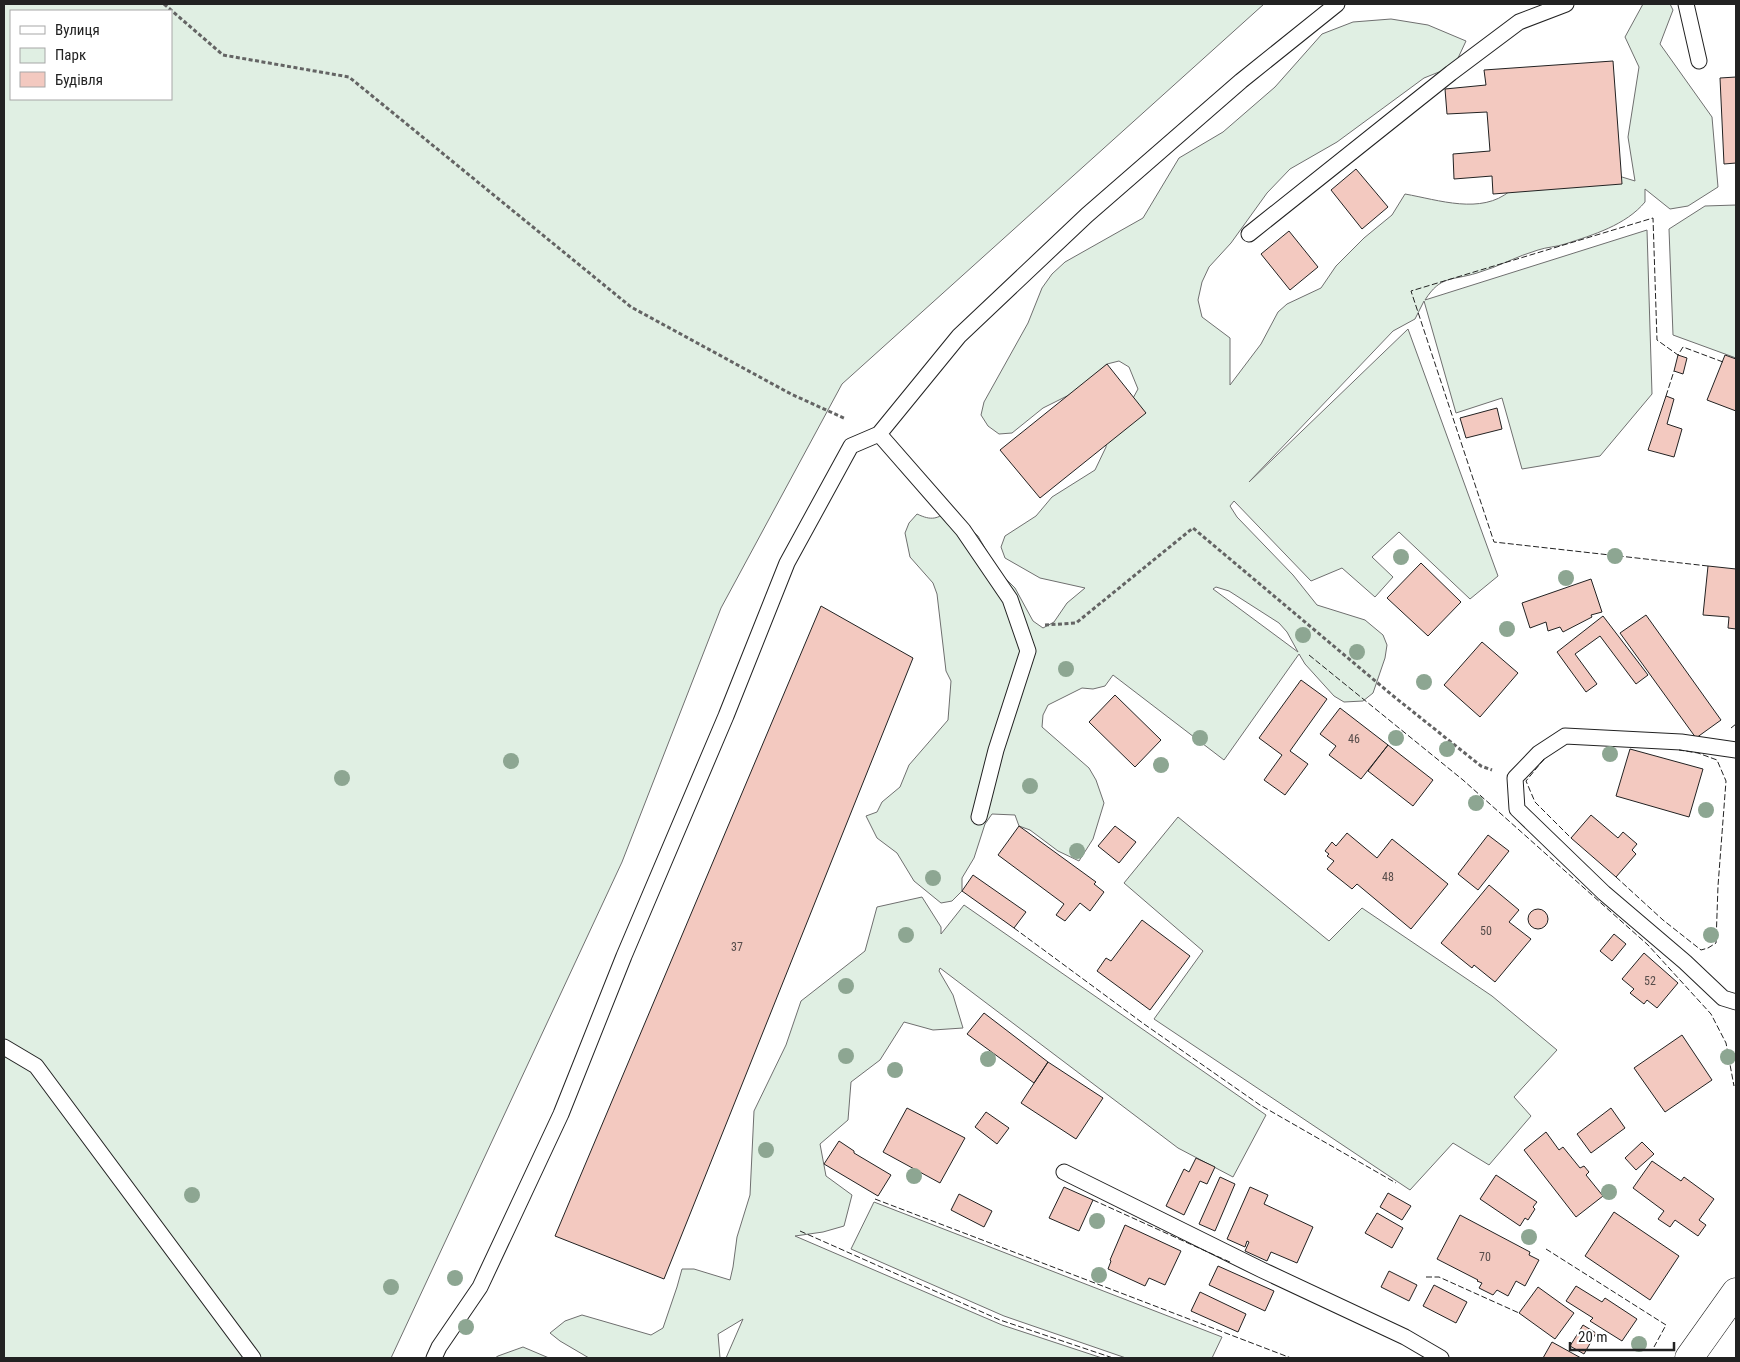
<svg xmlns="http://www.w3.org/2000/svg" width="1740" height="1362" font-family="'Roboto Condensed',sans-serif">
  <rect width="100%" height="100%" fill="#fff"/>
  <path fill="#e0efe3" stroke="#6f6f6f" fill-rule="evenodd" d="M4 4H1264L842 384 721 608 622 862 391 1358H4ZM11 11H171V99H11Z
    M1643 4H1670L1673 10 1660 44 1712 117 1718 187 1688 206 1670 209 1645 189V202C1626 225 1593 235 1565 244 1556 247 1547 247 1538 250 1517 256 1498 267 1477 273 1451 281 1441 275 1425 300L1647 230 1652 394 1600 456 1522 469 1502 398 1456 413 1424 301 1415 319 1393 331 1249 482 1408 329 1498 576 1470 599 1399 532 1372 557 1393 577 1375 597 1342 568 1311 581 1234 501 1230 506 1237 517 1293 575 1317 605 1365 620 1383 635 1387 645 1385 658 1373 693 1363 701 1344 702 1334 696 1305 664 1299 654 1224 760 1113 675 1105 686 1093 689 1082 688 1048 705 1043 715 1042 727 1089 768 1096 780 1104 803 1093 839 1079 861 1058 851 1030 830 1019 826 1015 815 992 814 985 824 974 858 962 878V891L952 901 941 903 914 881 897 853 877 838 866 816 877 812 882 802 900 787 909 765 948 720 951 681 946 671 937 594 933 583 910 557 905 533 909 523 917 514C932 521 937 519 950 510L978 536 998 571 1015 588 1033 621 1043 628 1054 622 1067 603 1085 588 1040 578 1005 558 1001 547 1005 536 1036 516 1052 497 1095 470 1106 447 1107 423 1126 411 1138 389 1129 367 1119 361 1107 364 1077 391 1043 408 1012 433 999 434 988 426 981 415 984 402 1028 323 1042 288 1052 274 1065 262 1143 218 1179 158 1223 132 1275 87 1322 34 1353 22 1391 19 1428 25 1466 41 1451 73 1439 72 1424 78 1337 142 1290 169 1267 193 1231 243 1209 267 1202 282 1198 300 1202 317 1230 338V385L1261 344 1278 312 1287 304 1321 288 1336 266 1364 238 1392 215 1405 194C1439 200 1481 215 1510 191L1584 175 1622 177 1635 181 1628 137 1639 67 1625 37ZM1216 587 1229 591 1279 623 1287 632 1298 652 1213 589Z
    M1736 205V358L1673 335 1669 229 1705 206Z
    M1178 817 1329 941 1362 908 1492 996 1557 1050 1514 1097 1531 1116 1489 1165 1453 1143 1410 1190 1154 1019 1203 951 1124 883Z
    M922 897 941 927V934L964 905 1266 1115 1233 1177 1178 1148 940 968 939 971 953 995 963 1028 933 1030 904 1022 880 1060 851 1082 848 1120 820 1144 826 1176 852 1195 844 1226 823 1232 795 1236 1002 1325 1102 1358H726L743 1319 718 1334 720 1358H589L560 1341 550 1333 565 1321 582 1315 651 1335 663 1328 677 1287 682 1269H694L730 1280 733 1267 737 1237 750 1195 754 1111 786 1045 801 1001 865 951 877 907Z
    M874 1202 1222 1337 1212 1358H1126L1004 1316 851 1249Z
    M523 1347 549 1358H495L498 1356Z"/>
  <path fill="#f3c9c0" stroke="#222" d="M1613 61 1622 184 1493 194 1492 176 1454 179 1453 154 1490 151 1487 112 1447 114 1445 89 1486 85 1484 70Z
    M1736 77V163L1724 164 1720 78Z
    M1356 169 1388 207 1362 229 1331 190Z
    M1289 231 1318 267 1290 290 1261 254Z
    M1678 355 1687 358 1683 374 1674 371Z
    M1725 355 1736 359V411L1707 400Z
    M1107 364 1146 413 1040 498 1000 450Z
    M1666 396 1674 399 1667 424 1682 429 1674 457 1648 450Z
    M1497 408 1502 429 1466 438 1460 418Z
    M1421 563 1461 602 1428 636 1387 598Z
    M1708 566 1736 569V629L1728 628 1729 617 1703 615Z
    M1591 579 1602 612 1591 615 1592 617 1563 632 1560 627 1548 631 1546 622 1530 628 1522 603Z
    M821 606 913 658 664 1279 555 1236Z
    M1646 615 1721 720 1696 738 1620 633Z
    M1603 616 1648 675 1636 684 1600 636 1575 654 1597 684 1586 692 1557 652Z
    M1482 642 1518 673 1480 717 1444 685Z
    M1301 680 1327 699 1290 751 1308 764 1285 795 1264 780 1282 755 1259 738Z
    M1115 695 1161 740 1135 767 1089 722Z
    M1340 708 1388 745 1361 779 1329 755 1336 746 1320 734Z
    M1388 745 1433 780 1413 806 1368 771Z
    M1630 749 1703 769 1689 817 1616 796Z
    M1591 815 1618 838 1623 832 1637 844 1632 850 1636 854 1616 877 1571 838Z
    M1019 826 1096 882 1094 884 1104 892 1090 911 1080 903 1065 921 1056 915 1064 904 998 855Z
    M1115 826 1136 842 1119 863 1098 846Z
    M1347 833 1377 858 1392 839 1448 884 1411 929 1357 884 1352 889 1327 869 1334 861 1327 856 1329 854 1325 851 1332 842 1336 846Z
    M1488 835 1509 851 1478 890 1458 874Z
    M973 875 1026 912 1014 928 962 891Z
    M1489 885 1519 910 1509 922 1531 939 1495 982 1474 965 1472 968 1441 943Z
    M1528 919a10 10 0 1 1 20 0a10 10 0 1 1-20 0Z
    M1142 920 1190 956 1150 1010 1097 971 1106 958 1111 961Z
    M1614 934 1626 944 1612 961 1600 951Z
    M1644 953 1678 983 1657 1008 1647 1000 1644 1004 1630 993 1634 989 1622 979Z
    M984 1013 1048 1062 1034 1083 967 1034Z
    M1682 1035 1712 1080 1665 1112 1634 1068Z
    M1048 1062 1103 1098 1076 1139 1021 1103Z
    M907 1108 965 1138 940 1183 883 1152Z
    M1611 1108 1625 1128 1591 1153 1577 1134Z
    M986 1112 1009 1128 997 1144 975 1127Z
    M1546 1132 1559 1150 1563 1147 1580 1168 1584 1166 1589 1172 1586 1175 1603 1196 1576 1217 1524 1150Z
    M839 1141 854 1151V1153L891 1175 878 1196 824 1164Z
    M1642 1142 1654 1154 1636 1170 1625 1158Z
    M1196 1158 1215 1167 1207 1184 1200 1181 1184 1215 1166 1206 1184 1169 1189 1172Z
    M1652 1161 1681 1181 1684 1177 1714 1199 1699 1220 1706 1225 1698 1236 1675 1220 1670 1227 1658 1219 1664 1211 1633 1188Z
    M1496 1175 1537 1202 1533 1207 1535 1209 1528 1220 1525 1218 1520 1226 1480 1199Z
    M1220 1177 1235 1184 1215 1231 1199 1224Z
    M1064 1187 1093 1200 1079 1231 1049 1218Z
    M1250 1187 1268 1195 1264 1204 1313 1227 1297 1263 1271 1252 1267 1261 1245 1251 1249 1242 1247 1241 1245 1247 1227 1239Z
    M1388 1193 1411 1206 1402 1220 1380 1207Z
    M959 1194 992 1211 984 1227 951 1210Z
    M1614 1212 1679 1256 1650 1300 1585 1256Z
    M1377 1213 1403 1228 1392 1248 1365 1233Z
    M1460 1215 1530 1252 1529 1255 1539 1260 1525 1286 1516 1281 1508 1296 1497 1290 1493 1295 1479 1288 1482 1283 1477 1281 1478 1280 1437 1259Z
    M1125 1225 1181 1251 1165 1285 1149 1278 1145 1286 1108 1269 1111 1261 1110 1260Z
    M1218 1266 1274 1291 1265 1311 1209 1285Z
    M1389 1271 1417 1285 1409 1301 1381 1287Z
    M1434 1285 1467 1302 1456 1323 1423 1306Z
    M1576 1286 1602 1302 1605 1298 1637 1319 1622 1341 1590 1321 1593 1318 1566 1301Z
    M1538 1287 1574 1313 1555 1339 1519 1313Z
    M1200 1292 1246 1314 1238 1332 1191 1311Z
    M1583 1325 1596 1333 1584 1354 1570 1346Z
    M1552 1342 1581 1358H1543Z"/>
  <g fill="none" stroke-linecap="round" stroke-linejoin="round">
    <g stroke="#222" stroke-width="17">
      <path id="lane" d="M1686 4 1699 61
        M1249 234 1451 73 1519 22 1566 4
        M879 434 963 530 1010 599 1028 651 996 750 979 817
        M1736 750 1681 742 1565 736 1539 753 1515 778 1517 809 1604 893 1685 962 1723 998 1736 1002
        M4 1047 36 1066 253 1358
        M1064 1172 1262 1270 1405 1337 1441 1358
        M434 1358 439 1347 480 1287 561 1114 624 956 726 716 787 563 851 446 879 434 959 336 1087 215 1241 81 1337 4"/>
    </g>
    <g stroke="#222" stroke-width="29">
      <path id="street" d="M1689 1358 1736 1292"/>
    </g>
    <path stroke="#646464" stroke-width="3" stroke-dasharray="4 2.5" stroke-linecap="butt" d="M164 4 223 55 349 77 631 307 791 394 846 419
      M1045 625 1076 623 1193 528 1392 695 1481 766 1492 770"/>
    <use href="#lane" stroke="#fff" stroke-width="15"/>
    <use href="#street" stroke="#fff" stroke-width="28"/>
    <path stroke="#222" stroke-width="1" stroke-dasharray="6 2.5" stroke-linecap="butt" d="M1666 396 1674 371
      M1708 566 1494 542 1411 291 1653 218 1657 340 1678 355 1683 347 1723 362
      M1309 655 1463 780 1648 945 1711 1014 1726 1043 1734 1086
      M1731 728 1736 724
      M1544 759 1526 781 1535 802 1571 838
      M1616 877 1663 920 1701 950 1708 948 1716 943 1718 886 1726 781 1717 760 1698 753 1679 750
      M1014 928 1144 1024 1260 1105 1396 1183
      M875 1199 1291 1358
      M1093 1200 1232 1263
      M800 1231 1000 1320 1113 1358
      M1546 1249 1666 1325 1654 1347
      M1426 1277H1439L1519 1313"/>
  </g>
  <g fill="#8da692">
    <circle cx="1615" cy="556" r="8"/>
    <circle cx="1401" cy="557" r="8"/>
    <circle cx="1566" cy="578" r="8"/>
    <circle cx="1507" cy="629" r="8"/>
    <circle cx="1303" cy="635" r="8"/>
    <circle cx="1357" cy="652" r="8"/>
    <circle cx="1066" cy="669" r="8"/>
    <circle cx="1424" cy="682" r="8"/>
    <circle cx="1200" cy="738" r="8"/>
    <circle cx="1396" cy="738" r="8"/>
    <circle cx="1447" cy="749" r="8"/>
    <circle cx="1610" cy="754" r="8"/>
    <circle cx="511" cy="761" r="8"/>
    <circle cx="1161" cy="765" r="8"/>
    <circle cx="342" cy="778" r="8"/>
    <circle cx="1030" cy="786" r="8"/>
    <circle cx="1476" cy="803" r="8"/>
    <circle cx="1706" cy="810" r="8"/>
    <circle cx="1077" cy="851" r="8"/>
    <circle cx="933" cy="878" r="8"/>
    <circle cx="906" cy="935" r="8"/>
    <circle cx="1711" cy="935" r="8"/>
    <circle cx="846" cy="986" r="8"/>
    <circle cx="846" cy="1056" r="8"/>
    <circle cx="1728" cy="1057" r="8"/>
    <circle cx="988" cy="1059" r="8"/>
    <circle cx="895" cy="1070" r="8"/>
    <circle cx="766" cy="1150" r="8"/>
    <circle cx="914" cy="1176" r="8"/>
    <circle cx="1609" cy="1192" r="8"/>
    <circle cx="192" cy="1195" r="8"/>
    <circle cx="1097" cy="1221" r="8"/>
    <circle cx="1529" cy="1237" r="8"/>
    <circle cx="1099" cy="1275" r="8"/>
    <circle cx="455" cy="1278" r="8"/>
    <circle cx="391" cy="1287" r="8"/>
    <circle cx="466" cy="1327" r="8"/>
    <circle cx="1639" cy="1344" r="8"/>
  </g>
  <g text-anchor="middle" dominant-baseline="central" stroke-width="4" stroke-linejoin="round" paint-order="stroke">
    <g font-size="12" fill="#564c4a">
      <text x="1354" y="739">46</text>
      <text x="1388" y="877">48</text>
      <text x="1486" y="931">50</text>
      <text x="737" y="947">37</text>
      <text x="1650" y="981">52</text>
      <text x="1485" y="1257">70</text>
    </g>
  </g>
  <rect width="1740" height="1362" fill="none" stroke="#222222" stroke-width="10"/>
  <rect x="10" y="10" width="162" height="90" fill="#ffffff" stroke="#a7a7a7"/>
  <rect x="20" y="26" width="25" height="8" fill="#ffffff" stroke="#a7a7a7"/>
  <text x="55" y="35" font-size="15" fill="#222222">Вулиця</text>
  <rect x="20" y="48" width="25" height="15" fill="#e0efe3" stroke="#a7a7a7"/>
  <text x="55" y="60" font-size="15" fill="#222222">Парк</text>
  <rect x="20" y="72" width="25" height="15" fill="#f3c9c0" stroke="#a7a7a7"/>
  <text x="55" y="85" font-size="15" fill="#222222">Будівля</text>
  <path d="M1570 1342v8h104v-8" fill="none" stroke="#222222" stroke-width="2.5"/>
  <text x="1578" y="1342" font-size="15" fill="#222222" stroke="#ffffff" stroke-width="4" paint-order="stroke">20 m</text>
</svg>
